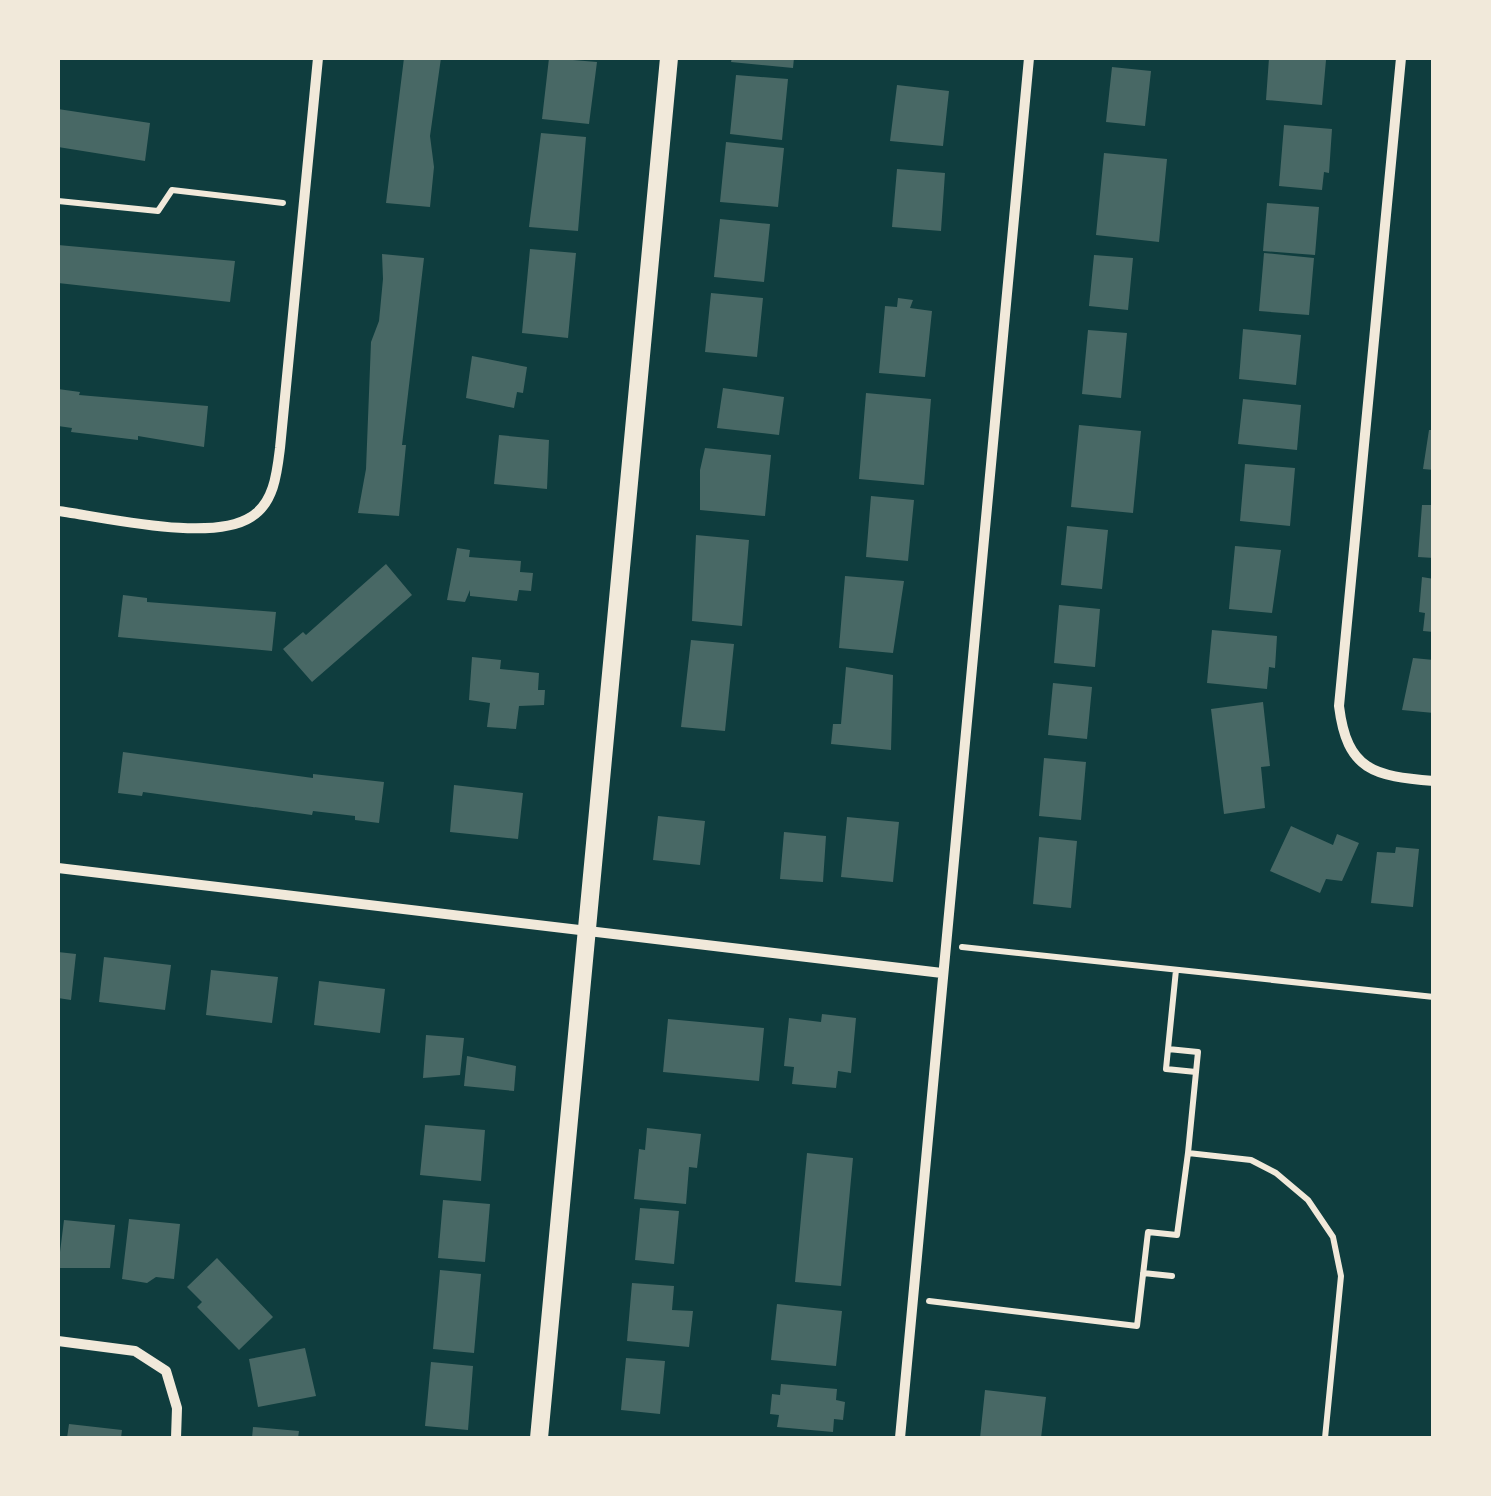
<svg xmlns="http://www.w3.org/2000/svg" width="1491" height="1496" font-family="Overpass,sans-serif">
  <rect width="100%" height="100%" fill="#0f3d3e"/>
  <path fill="#486865" d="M404 58H441L430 136 434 167 430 207 386 203Z
    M549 58 597 62 589 124 542 119Z
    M732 58H794L793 68 731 62Z
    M1269 58 1326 60 1322 105 1266 100Z
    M1112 67 1151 71 1145 126 1106 122Z
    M736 75 788 79 782 140 730 134Z
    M897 85 949 91 943 146 890 141Z
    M58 109 150 123 145 161 58 147Z
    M1284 125 1332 129 1329 173 1324 172 1322 190 1279 186Z
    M541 133 586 137 578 231 529 227Z
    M726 142 784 148 778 207 720 202Z
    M1104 153 1167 159 1159 242 1096 235Z
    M897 169 945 173 941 231 892 227Z
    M1267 203 1319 207 1315 255 1263 251Z
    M720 219 770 224 764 282 714 277Z
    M58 245 235 261 230 302 58 283Z
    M530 249 576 253 568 338 522 333Z
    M1264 253 1314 258 1309 315 1259 311Z
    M382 254 424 258 402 445H406L399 516 358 513 366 469 371 342 379 321 383 279Z
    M1094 255 1133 258 1128 310 1089 306Z
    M711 293 763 298 757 357 705 352Z
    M898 298 913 300 910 308 932 311 925 377 879 373 885 306 897 307Z
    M1243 329 1301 335 1296 385 1239 379Z
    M1088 330 1127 333 1121 398 1082 394Z
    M472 356 527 367 523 393 517 392 514 408 466 398Z
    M723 388 784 397 779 435 717 428Z
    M58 389 80 392 79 395 208 406 204 447 138 436V440L71 432 72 428 58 426Z
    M866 393 931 399 924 485 859 479Z
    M1243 399 1301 405 1297 450 1238 444Z
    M1079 425 1141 431 1133 513 1071 507Z
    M1429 430H1434V470L1423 469Z
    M499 435 549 440 547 489 494 484Z
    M705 448 771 455 765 516 700 510V470Z
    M1245 464 1295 468 1290 526 1240 521Z
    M871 496 914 500 908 561 866 557Z
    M1422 505H1434V558L1418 557Z
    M1067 526 1108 530 1102 589 1061 585Z
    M696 535 749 540 742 626 692 621Z
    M1235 546 1281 550 1272 613 1229 609Z
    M457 548 470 550 469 557 521 561 520 572 533 573 531 591 519 590 517 601 470 596V590L465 602 447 600Z
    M386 564 412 595 312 682 283 649 303 632 306 635Z
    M845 576 904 581 893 653 839 648Z
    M1422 577 1434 579V632L1423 631 1425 613 1419 612Z
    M123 595 147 598V602L276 612 272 651 118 637Z
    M1059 605 1100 609 1095 667 1054 663Z
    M1212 630 1277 636 1275 668 1269 667 1267 689 1207 683Z
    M691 640 734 644 725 731 681 727Z
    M472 657 501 660 500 669 539 673 538 690H545L544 705 519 706 516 729 487 727 490 703 469 700Z
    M1413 658 1434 660V713L1402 710Z
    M846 667 893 675 891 750 831 744 833 724H841Z
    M1053 683 1092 687 1087 739 1048 735Z
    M1263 702 1270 766 1261 767 1265 808 1224 814 1211 709Z
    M123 752 313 778V774L384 782 379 823 355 820V816L313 811 312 815 143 792 142 796 118 793Z
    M1044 758 1086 762 1081 820 1039 816Z
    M454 785 523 793 518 839 450 832Z
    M658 816 705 821 700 865 653 860Z
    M847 817 899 822 893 882 841 877Z
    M1291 826 1333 845 1337 834 1359 843 1342 881 1326 879 1320 893 1270 871Z
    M784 832 826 836 823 882 780 879Z
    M1039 837 1077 841 1071 908 1033 904Z
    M1396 847 1419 849 1413 907 1371 903 1377 852 1395 853Z
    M58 952 76 954 71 1000 58 998Z
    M104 957 171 965 165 1010 99 1002Z
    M211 970 278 977 272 1023 206 1015Z
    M319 981 385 989 380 1033 314 1025Z
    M822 1014 856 1018 851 1073 838 1071 836 1088 792 1084 794 1067 784 1066 789 1018 821 1022Z
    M668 1019 764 1028 759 1081 663 1072Z
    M426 1035 464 1038 460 1075 423 1078Z
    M467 1056 516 1066 514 1091 464 1086Z
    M425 1125 485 1130 481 1181 420 1175Z
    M647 1128 701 1134 697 1168 689 1167 686 1204 634 1199 639 1149 645 1150Z
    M807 1153 853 1158 841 1286 795 1282Z
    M443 1200 490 1204 485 1262 438 1258Z
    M640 1208 679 1211 674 1264 635 1260Z
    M129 1219 180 1224 174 1279 156 1277 147 1283 122 1279Z
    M64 1220 115 1225 110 1268H58Z
    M217 1258 273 1317 239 1350 197 1307 202 1302 187 1287Z
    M440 1270 481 1274 474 1353 433 1349Z
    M632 1283 674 1286 672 1310 693 1311 689 1347 627 1341Z
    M777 1304 842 1311 836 1366 771 1360Z
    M305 1348 316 1396 258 1407 249 1359Z
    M626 1358 665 1361 660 1414 621 1410Z
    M431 1362 473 1366 468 1430 425 1426Z
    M781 1384 837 1389 836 1400 845 1402 843 1420 834 1419 833 1432 777 1427 779 1415 770 1414 772 1394 780 1395Z
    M985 1390 1046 1397 1041 1438H980Z
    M69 1424 122 1430 121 1438H67Z
    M253 1427 299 1431 298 1438H252Z"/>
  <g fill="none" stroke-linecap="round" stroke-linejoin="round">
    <path stroke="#f1e9da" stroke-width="6" d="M58 201 158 211 172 190 283 203
      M962 947 1434 997
      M1176 970 1168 1049 1198 1052 1188 1153
      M1168 1049 1166 1069 1196 1072
      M1143 1273 1172 1276
      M929 1301 1137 1326 1148 1232 1177 1235 1188 1153 1251 1160 1276 1173 1308 1200 1333 1237 1341 1276 1325 1438"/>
    <path stroke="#f1e9da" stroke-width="10" d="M1401 58 1339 706C1347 771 1374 776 1434 781
      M58 511C105 517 211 543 251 517 274 503 277 473 280 448L318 58
      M58 868 942 973
      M58 1341 135 1351 166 1371 177 1408 176 1438
      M900 1438 1029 58"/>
    <path stroke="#f1e9da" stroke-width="18" d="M539 1438 669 58"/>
  </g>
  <rect width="1491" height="1496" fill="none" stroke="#f1e9da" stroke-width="120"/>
</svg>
